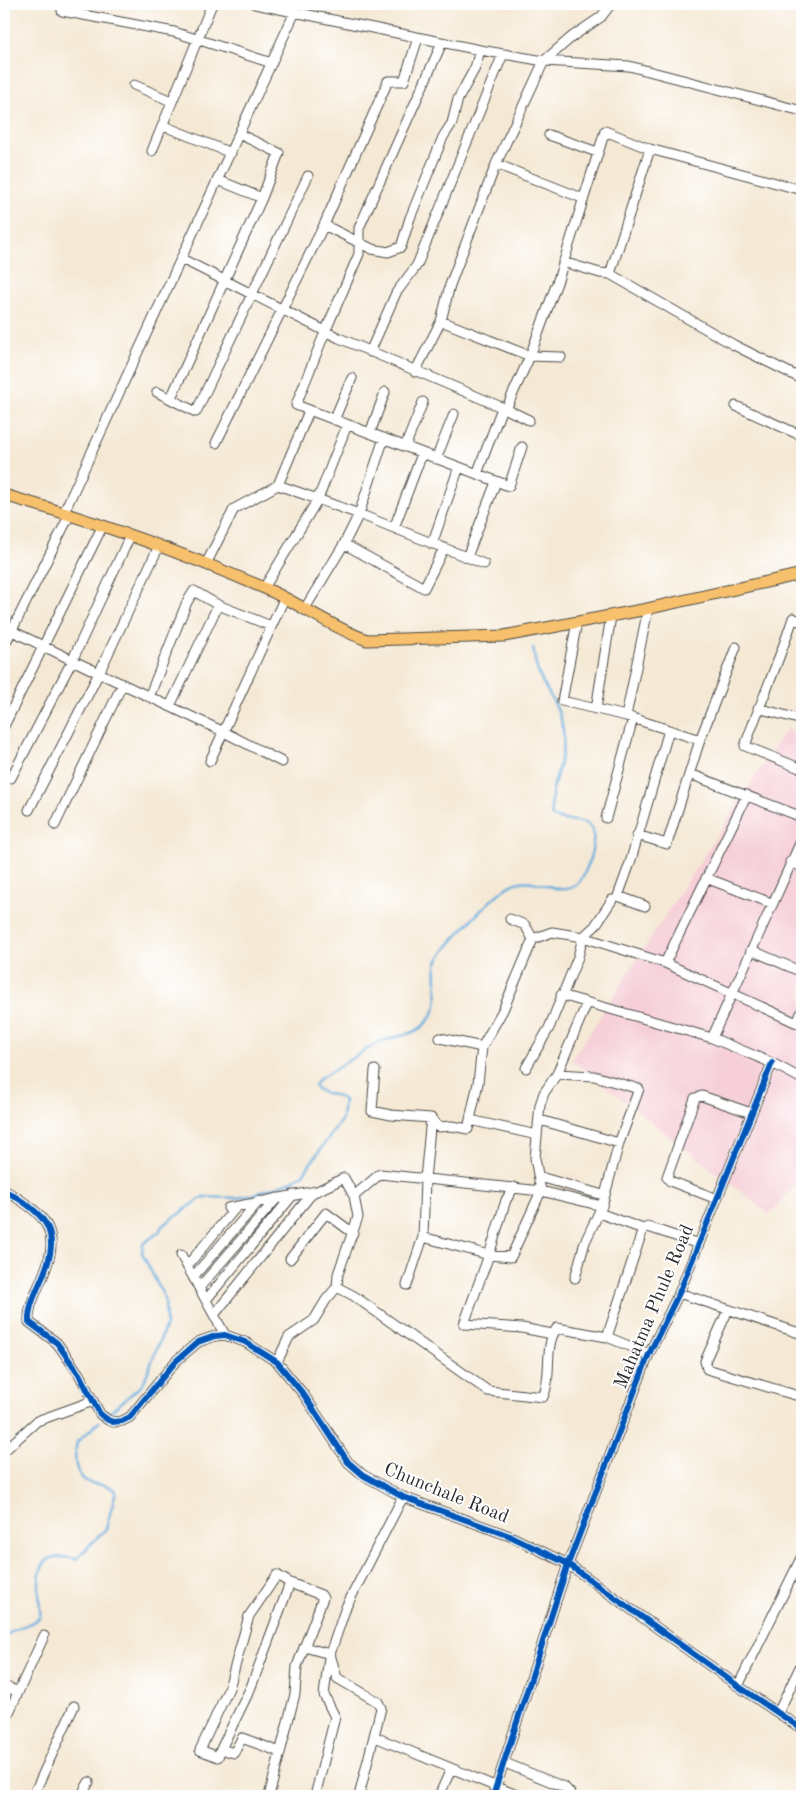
<svg xmlns="http://www.w3.org/2000/svg" width="806" height="1800" font-family="'Old Standard TT',serif">
  <rect width="100%" height="100%" fill="#fff"/>
  <filter id="ink" filterUnits="userSpaceOnUse"><feTurbulence type="fractalNoise" baseFrequency=".02" numOctaves="2"/><feDisplacementMap in="SourceGraphic" scale="10" xChannelSelector="R" yChannelSelector="G"/><feConvolveMatrix kernelMatrix="1 2 1 2 8 2 1 2 1" color-interpolation-filters="sRGB"/></filter>
  <filter id="wash" filterUnits="userSpaceOnUse"><feTurbulence type="fractalNoise" baseFrequency=".0096" numOctaves="4" result="noise"/><feDisplacementMap in="SourceGraphic" scale="20" xChannelSelector="R" yChannelSelector="G"/><feGaussianBlur stdDeviation="1.12" result="paint"/><feColorMatrix in="noise" values="0 0 0 0 0 0 0 0 0 0 0 0 0 0 0 0 0 1.4 0 .05"/><feComposite in="paint" operator="in"/></filter>
  <g filter="url(#wash)">
    <rect width="100%" height="100%" fill="#f5e9d5"/>
    <path fill="#f6cfd8" d="M787 727 802 740V1179L769 1214 572 1060Z"/>
    <g fill="none" stroke-linecap="round" stroke-linejoin="round">
      <path stroke="#68adde" stroke-width="2.5" d="M109 1413 143 1384 166 1325 165 1299 142 1253 143 1244 159 1232 162 1226 203 1197 237 1198 256 1194 292 1181 303 1174 342 1119 344 1100C335 1092 322 1096 314 1086L318 1080C339 1067 359 1053 380 1042 399 1034 417 1037 430 1018 442 1002 434 984 436 966 437 953 493 897 506 888 541 862 575 927 592 850 601 809 566 827 552 816 547 787 567 760 563 730 561 708 547 694 539 674 535 666 535 656 533 648
        M4 1638C17 1624 28 1628 40 1617 41 1598 30 1556 60 1557 65 1557 70 1558 76 1559L106 1529 116 1491C105 1483 103 1486 91 1483 73 1478 74 1455 77 1442L99 1422"/>
    </g>
  </g>
  <g filter="url(#ink)">
    <g fill="none" stroke-linecap="round" stroke-linejoin="round">
      <g stroke="#494844" stroke-width="11">
        <path id="minor" d="M64 4 62 11 174 32 272 63
          M255 4 480 50 544 61 629 66 802 111
          M442 43 359 228V254L325 332 296 405 509 486 522 447
          M134 85 171 101
          M164 126 231 153
          M549 135 597 152
          M152 151 212 4
          M496 164 582 198
          M218 180 262 198
          M324 225 372 249 388 252 401 247 410 218 443 137 452 123 458 99 475 68 480 50
          M182 259 339 338 506 409
          M563 262 600 273 610 274 734 345 802 379
          M610 274 650 149
          M441 321 530 356 561 357
          M370 352 396 293 417 265 503 54
          M415 372 441 321 450 285 496 164 544 61 573 36 601 17 611 4
          M157 392 196 412 308 176
          M171 398 262 198 279 153 239 134
          M736 406 802 436
          M334 420 352 378
          M529 420 506 409 530 356 558 280 605 131 650 149 802 190
          M370 433 385 392
          M216 443 324 225 388 81H404L418 38
          M405 447 423 402
          M436 459 454 414
          M477 474 502 408
          M278 485 309 411
          M64 512 295 12
          M394 528 422 454
          M344 544 424 588 444 548
          M432 544 459 467
          M467 557 496 482
          M206 564 234 509 278 485 359 514 484 564
          M264 588 318 499 347 425
          M304 610 344 544 359 514 384 438
          M577 622 562 701 626 716
          M802 622 793 618C779 662 760 703 745 746L802 769
          M4 627 99 673 159 546
          M4 646 70 514
          M149 697 187 602 194 591 218 605 271 626
          M170 706 218 605
          M758 708 802 720
          M596 709 611 616
          M4 726 102 527
          M700 740 736 647
          M210 761 284 599
          M690 774 802 817
          M11 778 72 661 130 536
          M747 795 665 963 797 1023 802 1011
          M29 810 99 673 224 732 282 762
          M606 818 633 718
          M55 825 122 685
          M637 835 667 844 700 740 626 716 648 609
          M802 839 712 1038 772 1063 802 1079
          M790 862 802 867
          M706 878 771 903
          M645 906 618 896 630 863 669 730
          M510 919 525 925 533 939
          M751 950 802 972
          M561 995 712 1038
          M440 1038 482 1047
          M526 1068 549 1028 578 957 583 937 665 963
          M375 1070 372 1111 391 1115 431 1118 438 1127 452 1126 468 1129 478 1083 482 1047 503 1010 533 939 552 932 583 937 595 926 612 900
          M557 1074 594 1076 639 1089 619 1143 602 1206 585 1242 575 1278
          M470 1120 537 1135
          M540 1120 619 1143
          M540 1177 603 1195
          M514 1187 506 1200 489 1255 464 1324 522 1328 552 1334
          M4 1190C51 1217 63 1234 39 1285 34 1297 28 1309 29 1322L57 1343 79 1374 100 1414 108 1420 113 1422 122 1421 130 1417 176 1361 198 1342 215 1336 225 1335 245 1342 277 1362 304 1395 348 1462 363 1475 403 1497 510 1536 568 1564 738 1686 802 1729
          M354 1196 380 1174 541 1191 602 1206
          M717 1199 670 1181 667 1177 695 1098 702 1096 751 1113
          M228 1208 317 1191 344 1178 354 1196 358 1217 338 1274 337 1287
          M599 1213 643 1229 648 1227 699 1244
          M423 1237 489 1255 511 1257 541 1191 535 1158 540 1105 544 1093 557 1074 587 1003
          M181 1255 225 1335
          M290 1259 326 1213 353 1233
          M187 1266 237 1206
          M193 1277 259 1201
          M407 1285 423 1237 425 1179 431 1118
          M199 1288 277 1198
          M679 1293 802 1334
          M206 1300 293 1195
          M728 1310 705 1361 707 1369 802 1397
          M214 1315 314 1191
          M607 1337 643 1229
          M277 1362 289 1337 314 1320 326 1300 337 1287 354 1296 488 1391 543 1397C553 1376 543 1346 557 1328L607 1337 649 1354
          M4 1451 37 1421 93 1401
          M304 1647 330 1654 346 1607 403 1497
          M330 1654 337 1678 378 1702 381 1708 359 1796
          M4 1686 18 1692
          M738 1686 802 1556
          M778 1713 802 1663
          M4 1723 44 1636
          M375 1737 519 1796
          M221 1749 251 1687 290 1583 277 1575 249 1616 229 1688 200 1750 218 1757 221 1749 234 1753 242 1738 280 1752
          M505 1763 564 1787 570 1793V1796
          M33 1796 74 1706
          M81 1796 89 1782
          M269 1796 295 1694 297 1666 323 1598 321 1595 290 1583
          M315 1796 335 1717 324 1695 329 1657
          M439 1796 451 1769
          M493 1796 568 1564 649 1354 679 1293 772 1063"/>
      </g>
      <g stroke="#494844" stroke-width="13">
        <path id="major" d="M4 495C92 520 178 551 262 587 298 602 330 627 367 640L504 636 642 610 802 574"/>
      </g>
      <use href="#minor" stroke="#fff" stroke-width="9"/>
      <use href="#major" stroke="#f7c06c" stroke-width="11"/>
      <g stroke="#fff" stroke-width="9">
        <path id="cycleway" d="M4 1190C51 1217 63 1234 39 1285 34 1297 28 1309 29 1322L57 1343 79 1374 100 1414 108 1420 113 1422 122 1421 130 1417 176 1361 198 1342 215 1336 225 1335 245 1342 277 1362 304 1395 348 1462 363 1475 403 1497 510 1536 568 1564 738 1686 802 1729
          M493 1796 568 1564 649 1354 679 1293 772 1063"/>
      </g>
      <use href="#cycleway" stroke="#0057b8" stroke-width="6"/>
    </g>
  </g>
  <g text-anchor="middle" dominant-baseline="central" stroke-width="4" stroke-linejoin="round" paint-order="stroke">
    <g font-size="19" fill="#2b2b2b" stroke="#fff">
      <text transform="translate(655 1307) rotate(-67)">Mahatma Phule Road</text>
      <text transform="translate(446 1494) rotate(22)">Chunchale Road</text>
    </g>
  </g>
  <rect width="806" height="1800" fill="none" stroke="#fff" stroke-width="20"/>
</svg>
